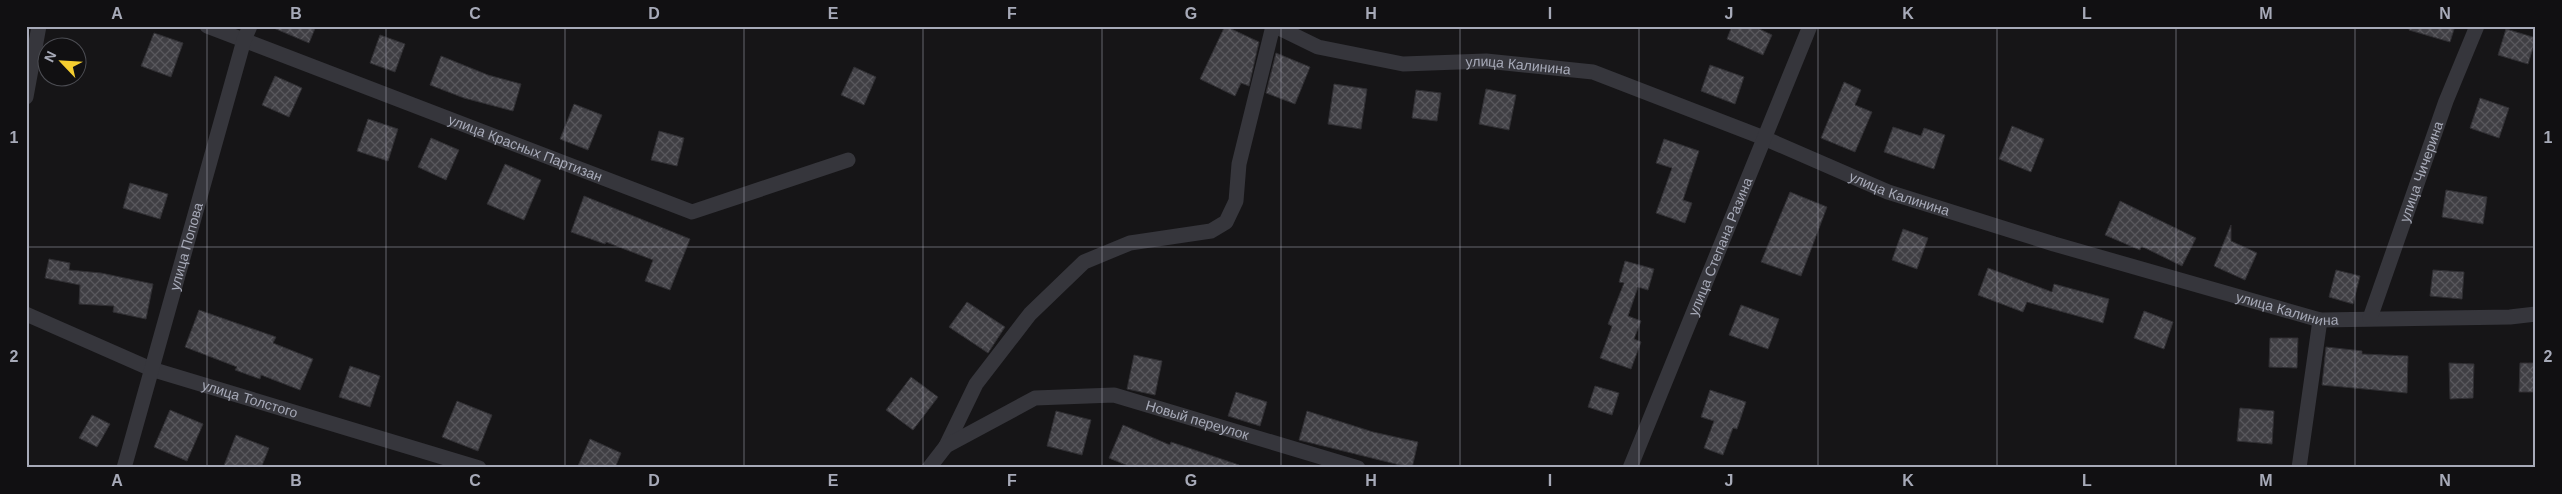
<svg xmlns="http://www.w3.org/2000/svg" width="2562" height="494" font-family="Arial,sans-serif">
  <defs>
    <pattern id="building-cross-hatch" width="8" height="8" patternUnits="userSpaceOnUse" patternTransform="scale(1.25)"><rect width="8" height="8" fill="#403f44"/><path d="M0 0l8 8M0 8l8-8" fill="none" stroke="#59585d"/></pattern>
  </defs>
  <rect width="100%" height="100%" fill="#161517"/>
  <path fill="url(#building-cross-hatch)" stroke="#302f33" d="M269 26H316L309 43Z
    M1225 26 1259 42 1249 86 1241 83 1235 96 1200 79Z
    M1732 26H1753L1772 35 1763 55 1727 39Z
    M2410 26H2455L2450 42 2409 30Z
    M2506 29 2536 38 2528 64 2498 55Z
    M154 33 183 43 171 77 141 66Z
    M380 35 405 44 395 72 370 63Z
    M1276 53 1310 67 1295 104 1266 93Z
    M441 56 488 75 521 84 513 111 464 98 430 85Z
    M1710 65 1744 77 1735 104 1701 91Z
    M854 67 876 77 864 105 841 95Z
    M275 76 302 88 289 117 262 105Z
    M1844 82 1861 90 1855 105 1872 112 1855 152 1821 138Z
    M1334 84 1367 89 1361 129 1328 124Z
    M1486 89 1516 95 1509 130 1479 124Z
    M1416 90 1441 93 1437 121 1412 118Z
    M2480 98 2509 108 2499 138 2470 128Z
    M574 104 602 115 588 150 560 139Z
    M368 119 398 129 388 161 357 151Z
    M2012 126 2044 139 2031 172 1999 159Z
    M1893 127 1921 136 1924 128 1945 135 1934 169 1884 152Z
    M659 131 684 138 677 166 651 160Z
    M431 138 459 150 446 180 418 167Z
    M1664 139 1699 151 1683 200 1692 203 1685 223 1656 213 1672 168 1656 163Z
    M505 164 541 180 524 220 487 204Z
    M130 183 168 194 160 219 123 208Z
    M2446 190 2487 197 2483 224 2442 217Z
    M1790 192 1827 207 1801 276 1761 262Z
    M584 196 690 239 670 290 645 281 653 260 606 242 605 244 571 232Z
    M2120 201 2196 238 2182 266 2141 246 2140 250 2105 235Z
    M2231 225V241L2257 253 2245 280 2214 266Z
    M1903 229 1928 238 1917 269 1892 260Z
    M49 259 70 263 69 270 101 273 153 284 146 319 113 312 114 306 79 304 80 285 45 278Z
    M1625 261 1654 269 1648 290 1638 287 1628 316 1641 321 1634 339 1641 342 1631 369 1600 358 1612 326 1608 324 1624 283 1619 282Z
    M1988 268 2052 292 2054 284 2109 299 2103 323 2027 302 2023 312 1978 295Z
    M2336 270 2360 276 2353 304 2329 297Z
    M2433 270 2464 272 2462 299 2430 296Z
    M967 302 1005 327 988 353 949 327Z
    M1741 305 1779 319 1768 349 1729 335Z
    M199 310 276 337 273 343 313 359 300 390 261 375 260 379 235 370 237 367 185 347Z
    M2144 311 2173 322 2164 349 2134 338Z
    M2270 338H2298L2297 368 2269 367Z
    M2326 347 2362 351V354L2408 356 2407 393 2322 385Z
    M1134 355 1162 361 1155 395 1127 389Z
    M2449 363 2474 364 2473 398 2450 399Z
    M2520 363H2536V392H2519Z
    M350 366 380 376 370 407 339 397Z
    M911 377 938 397 913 430 886 410Z
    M1595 386 1619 393 1612 415 1588 407Z
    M1710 390 1746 402 1737 429 1733 428 1723 455 1704 448 1714 421 1701 417Z
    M1236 392 1267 402 1260 426 1228 416Z
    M457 401 492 415 478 451 442 437Z
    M2240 408 2274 411 2272 444 2237 441Z
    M170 410 203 424 187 461 154 447Z
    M1056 411 1091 420 1082 455 1047 446Z
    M1307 411 1373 432 1418 442 1412 468 1299 440Z
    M92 415 110 424 97 447 79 438Z
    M1123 425 1170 445 1171 442 1239 465 1238 468H1133L1109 458Z
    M236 435 269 448 261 468H223Z
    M590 439 621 453 615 468H577Z"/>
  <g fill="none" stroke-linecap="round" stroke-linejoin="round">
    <g stroke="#36363c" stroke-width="15">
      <path id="s1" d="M207 26 692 212 848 160"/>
      <path id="s2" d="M1275 26 1318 47 1403 64 1486 61 1593 72 1764 138 1888 192 2054 244 2320 320 2510 317 2536 314"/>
      <path d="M26 97 39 26"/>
      <path id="s3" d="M26 314 151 369 479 468"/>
      <path id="s4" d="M2370 318 2446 101 2477 26"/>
      <path d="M946 446 976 384 1030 314 1084 262 1130 243 1211 231 1226 222 1236 201 1239 164 1273 26"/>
      <path id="s5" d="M124 468 244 40 250 26"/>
      <path id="s6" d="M929 468 946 446 1035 398 1114 395 1358 468"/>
      <path id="s7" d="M1630 468 1810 26"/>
      <path d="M2299 468 2320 320"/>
    </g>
  </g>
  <path fill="none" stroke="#a7aab8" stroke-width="1" stroke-opacity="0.55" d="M207 26V468M386 26V468M565 26V468M744 26V468M923 26V468M1102 26V468M1281 26V468M1460 26V468M1639 26V468M1818 26V468M1997 26V468M2176 26V468M2355 26V468M26 247H2536"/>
  <g text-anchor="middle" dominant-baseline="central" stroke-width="4" stroke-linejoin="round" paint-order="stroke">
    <g font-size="14" fill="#a7aab8" stroke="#111012">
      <text stroke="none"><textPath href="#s2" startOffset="250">улица Калинина</textPath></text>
      <text stroke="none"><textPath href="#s1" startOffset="341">улица Красных Партизан</textPath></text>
      <text stroke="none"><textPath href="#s4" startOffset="155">улица Чичерина</textPath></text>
      <text stroke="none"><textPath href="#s2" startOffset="655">улица Калинина</textPath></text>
      <text stroke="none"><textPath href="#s5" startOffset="230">улица Попова</textPath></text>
      <text stroke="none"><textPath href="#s7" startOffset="239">улица Степана Разина</textPath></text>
      <text stroke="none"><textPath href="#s2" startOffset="1060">улица Калинина</textPath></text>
      <text stroke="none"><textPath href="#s3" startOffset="240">улица Толстого</textPath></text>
      <text stroke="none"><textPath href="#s6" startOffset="295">Новый переулок</textPath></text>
    </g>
  </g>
  <rect width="2562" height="494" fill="none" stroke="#111012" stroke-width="55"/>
  <g transform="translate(62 62) rotate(295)"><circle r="24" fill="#111012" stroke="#4d4e54"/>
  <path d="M0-4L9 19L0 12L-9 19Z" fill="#f5ce30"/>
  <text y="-8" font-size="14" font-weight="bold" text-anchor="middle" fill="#a7aab8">N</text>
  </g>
  <rect x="28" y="28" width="2506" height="438" fill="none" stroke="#a7aab8" stroke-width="2"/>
  <g font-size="16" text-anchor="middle" font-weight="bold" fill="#a7aab8">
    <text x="117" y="19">A</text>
    <text x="296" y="19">B</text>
    <text x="475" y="19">C</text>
    <text x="654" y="19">D</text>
    <text x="833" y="19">E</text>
    <text x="1012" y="19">F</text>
    <text x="1191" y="19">G</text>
    <text x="1371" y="19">H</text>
    <text x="1550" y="19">I</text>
    <text x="1729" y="19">J</text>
    <text x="1908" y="19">K</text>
    <text x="2087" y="19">L</text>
    <text x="2266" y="19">M</text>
    <text x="2445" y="19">N</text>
    <text x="14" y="143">1</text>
    <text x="2548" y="143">1</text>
    <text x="14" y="362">2</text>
    <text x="2548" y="362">2</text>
    <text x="117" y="486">A</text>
    <text x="296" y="486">B</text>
    <text x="475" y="486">C</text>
    <text x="654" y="486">D</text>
    <text x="833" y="486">E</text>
    <text x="1012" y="486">F</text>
    <text x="1191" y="486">G</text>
    <text x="1371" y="486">H</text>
    <text x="1550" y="486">I</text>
    <text x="1729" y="486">J</text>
    <text x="1908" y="486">K</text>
    <text x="2087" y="486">L</text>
    <text x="2266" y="486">M</text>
    <text x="2445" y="486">N</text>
  </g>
</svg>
